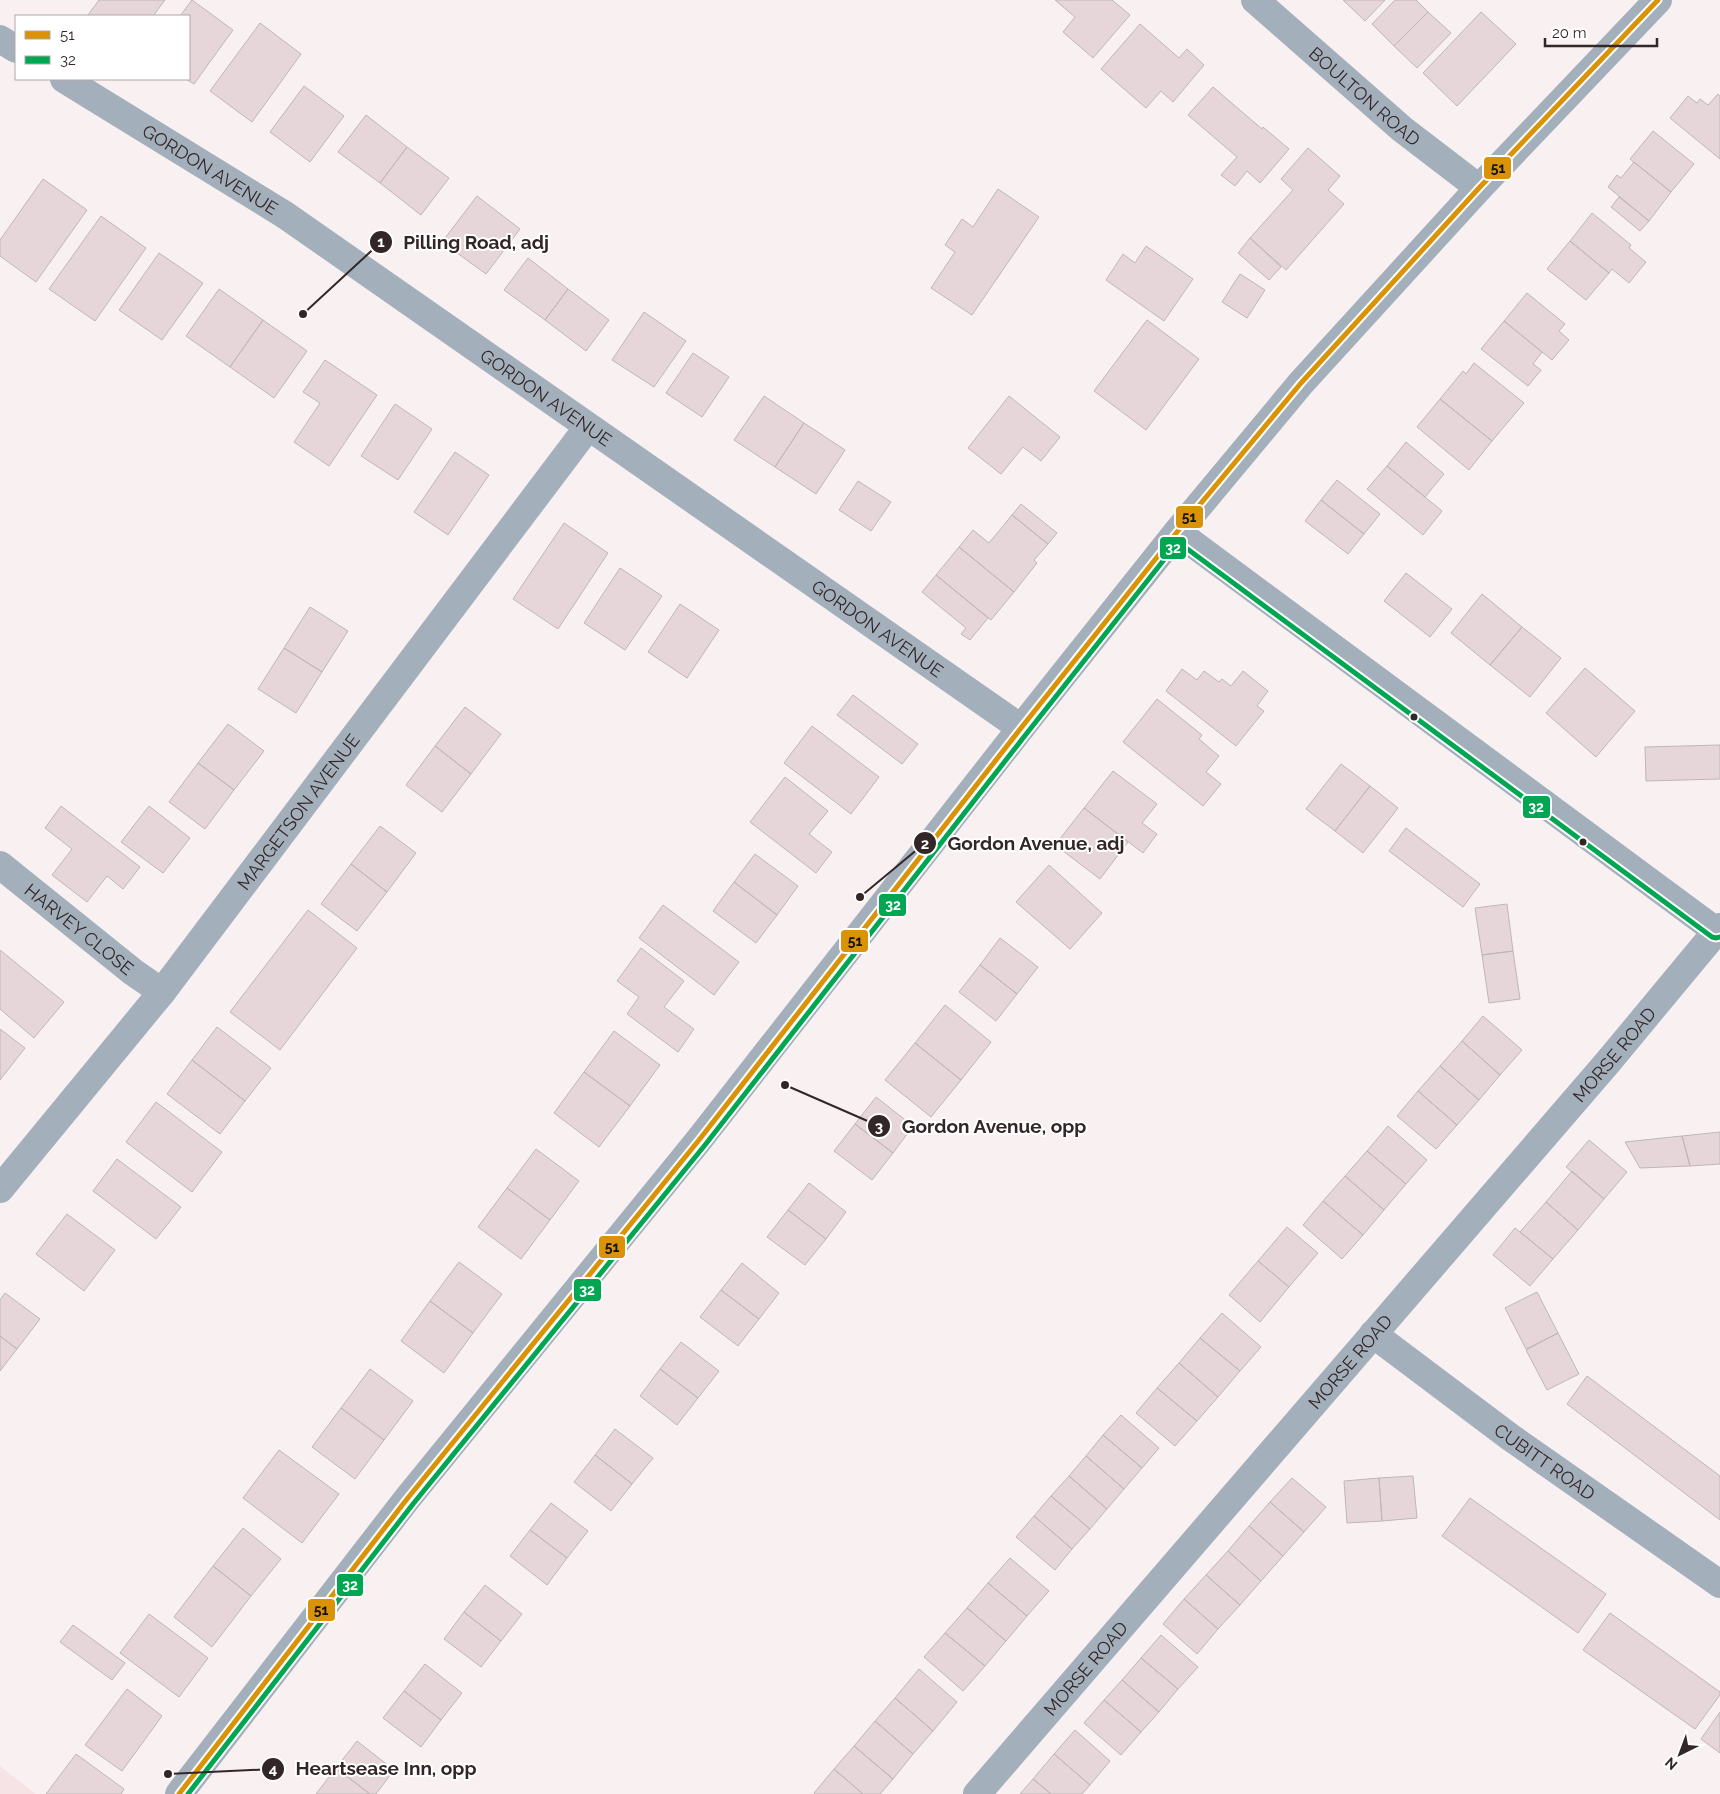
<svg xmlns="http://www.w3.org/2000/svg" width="1720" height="1794" font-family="Raleway,sans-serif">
  <rect width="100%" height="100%" fill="#f8f0f1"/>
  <path fill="#f5e3e5" d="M0 1766 35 1794H0Z"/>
  <path fill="#e7d6d9" stroke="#bfb6b7" d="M99 0H165L153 16H90L88 15Z
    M192 0 233 30 194 84 186 79H189V16H180Z
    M1055 0H1112L1130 15 1093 58 1063 32 1075 17Z
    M1343 0H1385L1365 21Z
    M1395 0H1416L1428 12 1394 46 1372 24Z
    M1428 12 1451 33 1417 68 1394 46Z
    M1481 12 1516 44 1457 106 1423 73Z
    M260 23 301 54 252 122 210 91Z
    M1140 24 1179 58 1187 49 1204 65 1173 102 1161 91 1146 108 1101 69Z
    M304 86 344 116 310 162 270 132Z
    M1213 87 1262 129 1263 127 1289 149 1260 183 1247 171 1235 186 1221 175 1237 157 1188 115Z
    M1718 94 1720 96V159L1670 118 1688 96 1697 103 1700 99 1708 105Z
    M366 115 407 147 380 183 338 152Z
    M1653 131 1694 164 1671 192 1630 159Z
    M407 147 449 178 421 215 380 183Z
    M1308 148 1340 176 1328 190 1344 204 1286 270 1250 238 1293 190 1281 179Z
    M1634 162 1671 192 1649 221 1608 187 1617 175 1621 178Z
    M43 179 87 210 36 282 0 256V240Z
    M998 189 1039 217 972 315 931 288 955 252 945 245 962 219 973 227Z
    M477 196 520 229 486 274 442 242Z
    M1619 197 1649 221 1640 231 1611 207Z
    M1592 213 1631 245 1629 248 1646 262 1629 283 1612 269 1609 273 1570 241Z
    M101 216 146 248 95 321 49 289Z
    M1250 238 1281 267 1269 280 1238 253Z
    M1570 241 1609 273 1586 300 1547 269Z
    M1146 246 1193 279 1164 321 1106 280 1123 254 1135 263Z
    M159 253 203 283 162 340 119 310Z
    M528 258 568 289 545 320 504 290Z
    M1240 274 1265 290 1247 318 1222 302Z
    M219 289 263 320 230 367 186 336Z
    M568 289 609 320 586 351 545 320Z
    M1527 293 1565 324 1559 331 1569 340 1552 360 1504 321Z
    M644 312 686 341 654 387 612 360Z
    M263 320 307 351 274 398 230 367Z
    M1147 320 1199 359 1146 430 1094 391Z
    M1504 321 1542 352 1533 364 1541 370 1528 386 1481 349Z
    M693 353 729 377 702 417 666 393Z
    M325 360 377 395 329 466 294 442 320 403 303 392Z
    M1474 363 1524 403 1492 441 1440 399 1463 371 1466 374Z
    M764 396 804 423 775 467 734 440Z
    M1009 396 1060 437 1041 461 1023 447 1001 474 968 448Z
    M1440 399 1492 441 1469 470 1417 427Z
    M395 404 432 429 398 480 361 456Z
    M804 423 845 450 816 494 775 467Z
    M1406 442 1444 474 1425 497 1387 466Z
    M455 452 489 475 448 535 414 512Z
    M1387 466 1442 511 1423 535 1367 489Z
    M1337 480 1380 514 1364 534 1321 500Z
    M858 481 891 502 871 531 839 510Z
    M1321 500 1364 534 1348 554 1305 521Z
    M1021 504 1057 533 1048 544 1012 515Z
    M1012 515 1048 544 1034 560 1037 563 1014 592 959 547 973 530 989 543Z
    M564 523 608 553 558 629 513 599Z
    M959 547 1014 592 991 620 936 575Z
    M620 568 662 596 625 650 584 623Z
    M1406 573 1452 609 1430 637 1384 601Z
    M936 575 988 618 970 640 961 634 966 628 922 592Z
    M1482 594 1522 627 1490 665 1451 633Z
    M680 604 719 630 687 678 648 652Z
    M310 607 348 631 322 672 284 648Z
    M1522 627 1561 658 1530 697 1490 665Z
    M284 648 322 672 296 713 258 689Z
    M1585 668 1635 711 1596 757 1546 713Z
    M1182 669 1197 680 1204 671 1219 682 1222 679 1231 686 1243 671 1268 691 1257 706 1264 711 1236 746 1166 691Z
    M853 695 918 744 902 764 837 715Z
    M1157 699 1202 735 1199 739 1219 756 1206 772 1221 784 1203 806 1123 742Z
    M465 707 501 734 471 774 435 746Z
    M228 724 264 751 234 790 198 763Z
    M812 726 879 777 851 814 784 763Z
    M1720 745V779L1646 781 1645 747Z
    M435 746 471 774 442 812 406 785Z
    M198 763 234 790 205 829 169 802Z
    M1341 764 1370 786 1335 831 1306 809Z
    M1113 771 1157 804 1142 823 1157 834 1143 853 1084 808Z
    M785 777 828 811 809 834 832 852 816 873 750 822Z
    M1370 786 1398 808 1363 853 1335 831Z
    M61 806 140 867 123 889 107 876 87 902 52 875 72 849 45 828Z
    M149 806 190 838 163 873 121 842Z
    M1084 808 1128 842 1100 879 1055 845Z
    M380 826 416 853 387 892 351 864Z
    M1406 828 1480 884 1463 907 1389 851Z
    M755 854 798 886 777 915 734 882Z
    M351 864 387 892 357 931 321 904Z
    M1049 865 1102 913 1070 949 1016 902Z
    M734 882 777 915 756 943 713 911Z
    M1507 904 1513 951 1482 955 1475 908Z
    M663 905 739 962 714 995 639 938Z
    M308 910 357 948 280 1050 230 1012Z
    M1000 938 1038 967 1017 994 980 965Z
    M641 948 684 981 664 1007 694 1029 678 1052 627 1014 639 997 617 981Z
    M0 950 64 1002 34 1038 0 1009Z
    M1513 951 1520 999 1489 1003 1482 955Z
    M980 965 1017 994 996 1021 959 992Z
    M945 1005 991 1042 961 1080 915 1043Z
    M1483 1016 1522 1050 1500 1075 1462 1041Z
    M217 1027 271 1068 245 1101 192 1060Z
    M0 1029 25 1048 0 1080Z
    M614 1031 660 1065 630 1106 584 1072Z
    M1462 1041 1500 1075 1479 1100 1440 1066Z
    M915 1043 961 1080 931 1117 885 1080Z
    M192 1060 245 1101 220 1134 167 1094Z
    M1440 1066 1479 1100 1457 1125 1418 1091Z
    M584 1072 630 1106 599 1147 554 1113Z
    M1418 1091 1457 1125 1436 1149 1397 1116Z
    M876 1097 913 1126 893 1153 855 1124Z
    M156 1102 222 1152 192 1192 126 1142Z
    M855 1124 893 1153 872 1180 834 1151Z
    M1388 1126 1427 1160 1406 1184 1367 1151Z
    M1720 1132V1164L1690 1166 1682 1136Z
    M1682 1136 1690 1166 1640 1168 1625 1142Z
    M1589 1140 1627 1172 1604 1199 1566 1167Z
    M536 1149 579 1181 550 1220 507 1188Z
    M1367 1151 1406 1184 1384 1210 1345 1176Z
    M117 1159 181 1207 156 1239 93 1191Z
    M1572 1171 1604 1199 1578 1230 1546 1202Z
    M1345 1176 1384 1210 1363 1235 1323 1201Z
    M809 1183 846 1212 826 1239 788 1210Z
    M507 1188 550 1220 521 1259 478 1227Z
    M1323 1201 1363 1235 1342 1259 1303 1225Z
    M1546 1202 1578 1230 1553 1259 1520 1232Z
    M788 1210 826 1239 805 1265 767 1237Z
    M67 1214 115 1250 84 1291 36 1254Z
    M1287 1227 1318 1253 1289 1287 1258 1261Z
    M1515 1228 1553 1259 1530 1286 1493 1255Z
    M1258 1261 1289 1287 1260 1322 1229 1295Z
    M459 1262 502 1294 473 1333 430 1301Z
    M742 1263 779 1293 759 1319 721 1290Z
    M721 1290 759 1319 738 1346 700 1317Z
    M1537 1292 1558 1333 1526 1349 1505 1308Z
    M5 1293 40 1319 17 1349 0 1336V1300Z
    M430 1301 473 1333 444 1373 401 1341Z
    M1222 1313 1261 1347 1240 1371 1200 1338Z
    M1558 1333 1579 1374 1547 1390 1526 1350Z
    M0 1336 17 1349 0 1371Z
    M1200 1338 1240 1371 1218 1397 1179 1363Z
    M681 1342 719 1371 698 1398 660 1369Z
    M1179 1363 1218 1397 1197 1421 1157 1388Z
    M370 1369 413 1401 384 1440 341 1408Z
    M660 1369 698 1398 677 1425 640 1396Z
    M1587 1376 1720 1476V1520L1567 1404Z
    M1157 1388 1197 1421 1175 1446 1136 1413Z
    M341 1408 384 1440 355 1479 312 1447Z
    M1121 1415 1159 1448 1142 1468 1103 1435Z
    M615 1429 653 1458 632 1484 595 1455Z
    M1103 1435 1142 1468 1124 1489 1086 1456Z
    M279 1450 339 1494 302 1543 243 1498Z
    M595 1455 632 1484 611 1511 574 1482Z
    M1086 1456 1124 1489 1107 1509 1069 1476Z
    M1069 1476 1107 1509 1090 1529 1051 1496Z
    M1413 1476 1417 1518 1382 1521 1379 1478Z
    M1292 1478 1326 1507 1304 1532 1270 1502Z
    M1379 1478 1382 1521 1347 1523 1344 1481Z
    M1051 1496 1090 1529 1072 1549 1034 1516Z
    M1470 1498 1606 1594 1578 1633 1442 1536Z
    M1270 1502 1304 1532 1283 1556 1249 1526Z
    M551 1503 588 1531 567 1558 530 1530Z
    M1034 1516 1072 1549 1055 1570 1016 1537Z
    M1249 1526 1283 1556 1261 1581 1228 1551Z
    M243 1528 281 1559 251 1596 213 1566Z
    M530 1530 567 1558 547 1585 510 1556Z
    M1228 1551 1261 1581 1240 1605 1206 1575Z
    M1010 1558 1049 1591 1027 1616 988 1583Z
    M213 1566 251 1596 212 1647 174 1617Z
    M1206 1575 1240 1605 1218 1629 1184 1599Z
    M988 1583 1027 1616 1006 1641 967 1608Z
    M485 1585 522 1614 501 1641 464 1612Z
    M1184 1599 1218 1629 1197 1654 1163 1624Z
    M967 1608 1006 1641 985 1666 945 1633Z
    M464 1612 501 1641 481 1667 444 1639Z
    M1610 1613 1720 1692V1695L1695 1729 1583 1650Z
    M149 1614 208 1658 179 1697 120 1653Z
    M73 1625 125 1663 112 1680 60 1642Z
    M945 1633 985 1666 963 1691 924 1657Z
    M1161 1635 1198 1667 1178 1689 1141 1658Z
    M1141 1658 1178 1689 1159 1712 1122 1680Z
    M425 1664 462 1693 441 1720 404 1691Z
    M919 1669 957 1702 933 1731 895 1698Z
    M1122 1680 1159 1712 1141 1732 1104 1700Z
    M127 1689 162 1716 122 1771 85 1745Z
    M404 1691 441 1720 421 1747 383 1718Z
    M895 1698 933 1731 913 1754 875 1721Z
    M1104 1700 1141 1732 1121 1755 1084 1723Z
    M1720 1712V1753L1701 1739Z
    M875 1721 913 1754 893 1779 854 1746Z
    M1075 1730 1110 1761 1090 1785 1054 1754Z
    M357 1741 394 1770 376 1794H370L336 1768Z
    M854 1746 893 1779 880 1794H863L834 1769Z
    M76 1754 124 1789 121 1794H46Z
    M1054 1754 1090 1785 1082 1794H1051L1033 1779Z
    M336 1768 370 1794H316Z
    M834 1769 863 1794H815L814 1793Z
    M1033 1779 1051 1794H1020Z"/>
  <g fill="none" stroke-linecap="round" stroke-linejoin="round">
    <g stroke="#a3b0bb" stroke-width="28">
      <path id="s1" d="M1255 0 1402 129 1479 188"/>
      <path d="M0 39 16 49"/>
      <path id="s2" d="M64 79 285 215 1021 728"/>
      <path d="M1177 532 1716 931"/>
      <path id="s3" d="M0 865 133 972 162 992"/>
      <path id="s4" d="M0 1189 162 992 588 427"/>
      <path id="s5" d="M1373 1334 1510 1437 1720 1584"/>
      <path id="s6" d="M977 1794 1608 1062 1720 927"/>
    </g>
    <path stroke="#a3b0bb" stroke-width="28" d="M179 1794 407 1499 699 1140 1021 728 1177 532 1301 383 1479 188 1658 0"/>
    <g stroke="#fff" stroke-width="9">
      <path id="bus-1" d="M179 1794 407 1499 699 1140 1021 728 1177 532 1301 383 1479 188 1658 0"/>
    </g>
    <g stroke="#fff" stroke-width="9">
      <path id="bus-2" d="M188 1794 413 1504 705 1145 1027 733 1178 542 1712 937 1716 938 1720 937"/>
    </g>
    <use href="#bus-1" stroke="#da9306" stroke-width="5"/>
    <use href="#bus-2" stroke="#00a651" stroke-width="5"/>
  </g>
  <g fill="#332628" stroke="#fff" stroke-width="2">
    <circle cx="1414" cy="717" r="4.5"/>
    <circle cx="1583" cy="842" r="4.5"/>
  </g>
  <g text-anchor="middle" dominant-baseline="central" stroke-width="4" stroke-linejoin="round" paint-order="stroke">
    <g font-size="18" fill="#332628" stroke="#fff">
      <text stroke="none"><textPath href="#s1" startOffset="146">BOULTON ROAD</textPath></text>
      <text stroke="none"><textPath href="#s2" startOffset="172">GORDON AVENUE</textPath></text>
      <text stroke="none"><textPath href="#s2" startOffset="578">GORDON AVENUE</textPath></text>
      <text stroke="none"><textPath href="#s2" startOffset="982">GORDON AVENUE</textPath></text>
      <text stroke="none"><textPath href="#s4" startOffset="481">MARGETSON AVENUE</textPath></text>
      <text stroke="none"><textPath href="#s3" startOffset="102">HARVEY CLOSE</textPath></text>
      <text stroke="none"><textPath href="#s6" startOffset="976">MORSE ROAD</textPath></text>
      <text stroke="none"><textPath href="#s6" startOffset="571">MORSE ROAD</textPath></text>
      <text stroke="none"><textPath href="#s5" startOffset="214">CUBITT ROAD</textPath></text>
      <text stroke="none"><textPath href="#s6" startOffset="166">MORSE ROAD</textPath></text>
    </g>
  </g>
  <path fill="none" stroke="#332628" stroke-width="2" d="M303 314L381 242M860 897L925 843M785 1085L879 1126M168 1774L273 1769"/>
  <g fill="#332628" stroke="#fff" stroke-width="2">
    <circle cx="303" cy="314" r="5"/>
    <circle cx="860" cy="897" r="5"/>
    <circle cx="785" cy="1085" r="5"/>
    <circle cx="168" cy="1774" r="5"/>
    <circle cx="381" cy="242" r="12"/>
    <circle cx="925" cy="843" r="12"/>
    <circle cx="879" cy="1126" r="12"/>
    <circle cx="273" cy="1769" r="12"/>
  </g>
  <g font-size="15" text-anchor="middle" font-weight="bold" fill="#fff">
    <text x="381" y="247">1</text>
    <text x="925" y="849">2</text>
    <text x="879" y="1132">3</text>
    <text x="273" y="1774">4</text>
  </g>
  <g font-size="19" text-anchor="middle" font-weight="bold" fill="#332628" stroke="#fff" stroke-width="4" stroke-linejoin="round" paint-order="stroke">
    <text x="476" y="249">Pilling Road, adj</text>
    <text x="1036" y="850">Gordon Avenue, adj</text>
    <text x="994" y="1133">Gordon Avenue, opp</text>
    <text x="386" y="1775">Heartsease Inn, opp</text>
  </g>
  <g stroke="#fff" stroke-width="2">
    <rect x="1483" y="156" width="29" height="24" rx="5" fill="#da9306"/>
    <rect x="1175" y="505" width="29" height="24" rx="5" fill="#da9306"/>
    <rect x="1159" y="536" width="28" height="24" rx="5" fill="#00a651"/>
    <rect x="1522" y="795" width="29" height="24" rx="5" fill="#00a651"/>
    <rect x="878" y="893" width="29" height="24" rx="5" fill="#00a651"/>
    <rect x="840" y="929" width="29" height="24" rx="5" fill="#da9306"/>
    <rect x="598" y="1235" width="28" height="24" rx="5" fill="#da9306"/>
    <rect x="573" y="1278" width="29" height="24" rx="5" fill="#00a651"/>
    <rect x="336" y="1573" width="28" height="24" rx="5" fill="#00a651"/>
    <rect x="307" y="1598" width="29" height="24" rx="5" fill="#da9306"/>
  </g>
  <g font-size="14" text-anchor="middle" font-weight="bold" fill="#fff">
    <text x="1173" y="553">32</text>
    <text x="1536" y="812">32</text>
    <text x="893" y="910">32</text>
    <text x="587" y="1295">32</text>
    <text x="350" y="1590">32</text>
  </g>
  <g font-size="14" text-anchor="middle" font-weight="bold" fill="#111">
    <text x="1498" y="173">51</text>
    <text x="1189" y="522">51</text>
    <text x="855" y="946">51</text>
    <text x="612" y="1252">51</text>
    <text x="321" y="1615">51</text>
  </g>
  <rect x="15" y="15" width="175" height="65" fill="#ffffff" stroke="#ada8a9"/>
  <rect x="25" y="31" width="25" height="8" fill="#da9306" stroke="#ada8a9"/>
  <text x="60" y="40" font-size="15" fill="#332628">51</text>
  <rect x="25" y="56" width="25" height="8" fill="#00a651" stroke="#ada8a9"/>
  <text x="60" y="65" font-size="15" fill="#332628">32</text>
  <g transform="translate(1680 1754) rotate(222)" stroke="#ffffff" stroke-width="4" paint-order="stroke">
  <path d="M0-4L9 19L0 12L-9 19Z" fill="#332628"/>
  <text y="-8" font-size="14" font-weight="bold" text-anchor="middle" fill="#332628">N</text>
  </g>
  <path d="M1545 38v8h112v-8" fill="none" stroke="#332628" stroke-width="2.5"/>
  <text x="1552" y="38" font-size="15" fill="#332628" stroke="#ffffff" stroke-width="4" paint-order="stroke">20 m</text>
</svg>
